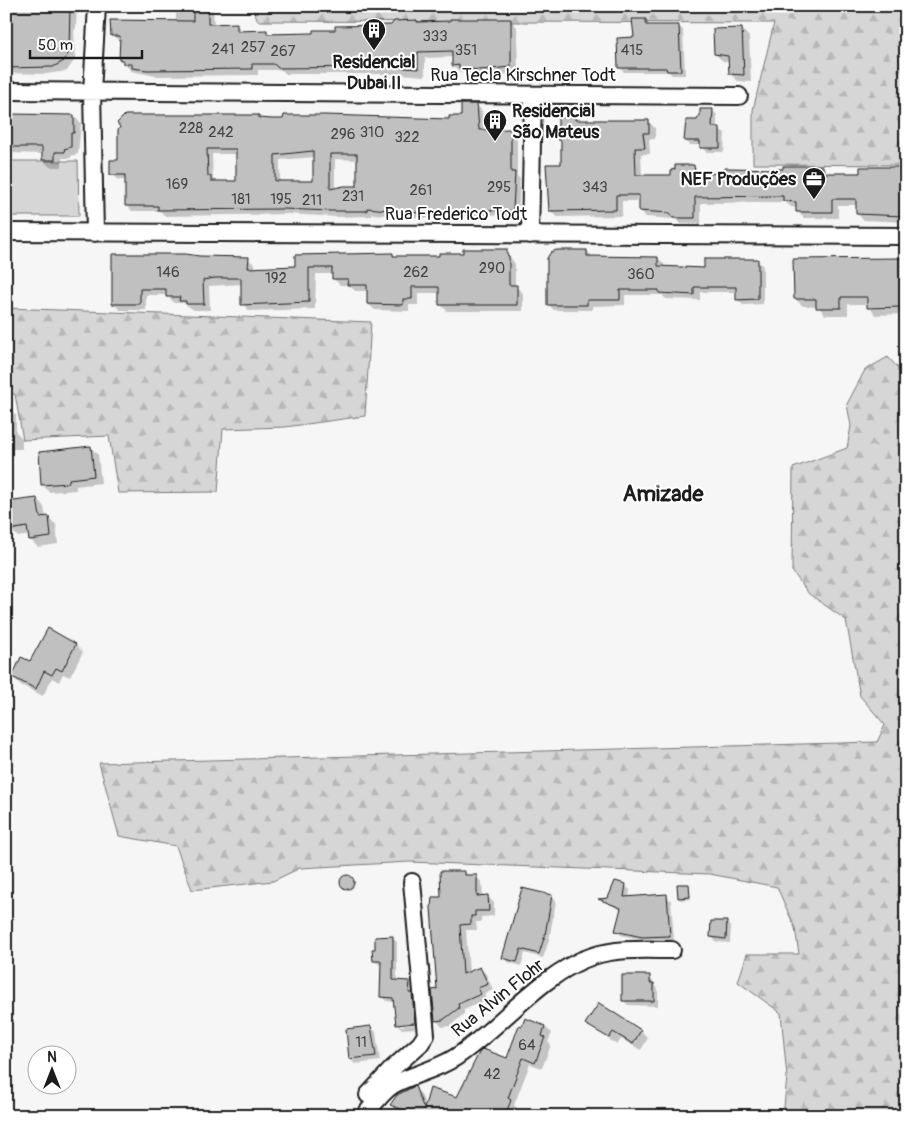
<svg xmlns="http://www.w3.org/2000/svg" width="912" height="1122" font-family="Pangolin,sans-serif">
  <defs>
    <pattern id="forest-firs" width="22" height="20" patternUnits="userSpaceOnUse" patternTransform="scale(1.25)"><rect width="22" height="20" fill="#d6d6d6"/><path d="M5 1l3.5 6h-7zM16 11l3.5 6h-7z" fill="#b7b7b7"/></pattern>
  </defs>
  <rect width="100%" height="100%" fill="#f6f6f6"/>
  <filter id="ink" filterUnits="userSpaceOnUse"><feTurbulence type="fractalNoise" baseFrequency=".02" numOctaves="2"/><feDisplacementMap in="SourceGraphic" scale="10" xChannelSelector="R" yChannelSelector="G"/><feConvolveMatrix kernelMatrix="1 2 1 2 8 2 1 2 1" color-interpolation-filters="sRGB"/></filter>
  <g filter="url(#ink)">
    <path fill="url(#forest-firs)" stroke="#797979" d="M252 6H906V165L753 164V110L774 23 258 21Z
      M6 308 371 322 365 416 285 427 223 429 218 492 118 493 109 436 23 440 15 394H6Z
      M888 357 906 377V1116H783L787 1077 781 1013 738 982 747 954H799L795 928 777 887 710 874 410 862 300 868 273 881 192 890 176 846 119 836 99 763 877 742 885 725 860 696 846 620 809 594 792 571 793 468 847 448 851 426 847 404 865 370Z"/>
    <path fill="#d6d6d6" stroke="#797979" d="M6 161H78L79 216H6Z"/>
    <path fill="#0003" fill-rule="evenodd" d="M7 6H77L76 28 74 31 75 59 67 71 46 74 6 73Z
      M176 6H213L214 25H236L244 32 266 31 270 36 314 34 391 26 416 21 419 23 510 20 517 27 518 73 489 76 467 74 460 72 453 65V57L425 58V76L400 74H286L282 70H258V75L155 76 131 71 121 59V42L112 35 176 22Z
      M646 20 650 26H678L683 30 685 75H672L669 72H624L619 67Z
      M742 29 749 37 751 82 738 81 730 74V62L723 61 715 54Z
      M477 105 482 111 484 131H511L517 136V176L520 179 518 216 492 215 427 218 372 214V216L336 217 289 214 165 216 160 211H132L126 205V180H118L112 174 119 162 258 116 261 119 450 121 462 117ZM212 154H237L238 182 216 183 213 179ZM315 157V182H280V160ZM335 159 358 160V188L335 189Z
      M712 110 717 115V128L725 133 724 152H706L701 145H690L686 141 698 121Z
      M6 115 74 116 81 123 78 154 71 156V158H62V167H50L43 160V154L8 153 6 166Z
      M575 118 578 121 649 122 655 128V139H649L650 154H641L642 176H672L694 166 700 175 823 167 830 174H861V168H906V222L863 220 857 213V205H838V218H804L797 211V208L791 207 785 202 701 203V224H681L675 219 646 217 640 210V201H622V216L557 217 550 210 563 165V143L559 140Z
      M506 251 515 264V286L523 293V311H447L440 304V293H418V305H409V311L375 310 368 304V291H355L349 285H340L333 278V274H316L315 309 249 311 243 304V284L209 286 210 310H194L183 303H174L167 295H146V310H120L113 303 199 258 248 259 255 265V269L296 267 393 255 396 257H440Z
      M587 251 593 257 658 258 664 264V268L705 269 757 261 763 266V304L743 305 737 299V292H700V300L666 299 662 295H625V305L592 306V310H554L548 304Z
      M901 259 906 264V314L875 315 868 304H848V315H825L818 306H803L795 299Z
      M6 407 16 415V432L22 438V449H11L6 444Z
      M90 447 98 454 101 483 76 486V490L49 492 42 484Z
      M37 499 44 507 46 517 56 524 58 544 38 547 30 540V535L18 537 10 529Z
      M48 630 76 645 83 652 70 677 63 674 59 682 52 678 43 696 21 685 13 677 30 663Z
      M464 872 468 876H476L482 883 483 897 487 896 494 903V916L481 917V922H476L477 930H466L469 973 480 968 486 974 493 990 484 994 486 1000 464 1010V1014L450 1026 442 1027 436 1020 442 898Z
      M341 883a7 7 0 1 1 14 0a7 7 0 1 1-14 0Z
      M625 885 630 890 629 898 666 896 671 901 674 940 647 941 621 935 616 931 621 910 601 900H609Z
      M688 885 691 899 681 900 679 898Z
      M551 896 556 901 549 940 543 958 525 953 521 966 508 962 504 957Z
      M727 923 731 927 730 943 716 942 712 937Z
      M392 938 397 942V981L409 983 414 987 419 1022 400 1023V1026L419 1024V1028L402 1029 397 1024 395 1002 386 1001 381 996 382 966 374 961Z
      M649 976 658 989V1006L628 1005 623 1000Z
      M599 1005 641 1031 648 1038 641 1050 621 1039 617 1045 587 1023Z
      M371 1027 376 1032 380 1061 355 1064 350 1059Z
      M545 1027 552 1033 548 1042 551 1045 542 1068 530 1064 514 1105 517 1108 514 1116H410L398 1112 392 1105 414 1088 421 1094 426 1107 457 1099 508 1060Z"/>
    <path fill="#c0c0c0" stroke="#1c1c1c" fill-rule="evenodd" d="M6 6H70L69 52 64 61 53 67 6 68Z
      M193 6H208V24L237 23V31L267 30V34L313 33V30H335V26L391 25 394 21 417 20V22L450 21V19H511V67L481 70 459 68V65L452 66V51L418 52V69L392 67 278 68 274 64H252V69L147 70 132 68V64H123V60H119L120 36H111L110 20 193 21Z
      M632 19H646V25H679L681 71H667L666 68H618L617 38 634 37Z
      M742 28 744 75 729 74 728 56 714 54 713 29Z
      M461 104H477L479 130 511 129V172H515L513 211 486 210 420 213 367 208V211H330L283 209 158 210V206H125V175H110V160H118V130L120 127 117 123 125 115H259V118L272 119H283L284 115H326L449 119V116H461ZM207 149H236V181H211V176H208ZM313 151V181H275V155ZM330 154H357V186H344L330 189Z
      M700 109H713L712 127H720V148H700V141H684L686 120H697L698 117H700Z
      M11 114 74 115V133H71V147L64 149 65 152H55V160H42V147H6V118H11Z
      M558 117H575V120H649V133H643L645 148H635L636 175H671V170L675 169V165H694L695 174 725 173V168L783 169V166H823V173H860V167H904V216L856 214V199H832V212H796V202L783 201V196L695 197V218H673L670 213 639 211V195H616V210L549 211 546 164H561V140H558Z
      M463 249H507V255L509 256V285H517V305H439V287H412V299H403V305L367 304V285H347L348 279H332V268H309V302L241 305V278H215L203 280 204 304H186V301H179L180 297H166V289H140V304H112V254H186L199 256 249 257 248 268 295 266V255L393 253V256H439V253H463Z
      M557 250H587V256L658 257V266L704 268V259H758V299L736 300V287H694V295L659 293V290H620V300H587V305H547V258L551 252Z
      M902 258 901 307 867 308V297H841V308H816V299H794L793 259Z
      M91 446 94 476 69 479V483L41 485 39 452Z
      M37 498 40 517 49 516 51 537 29 540 27 527 9 530 6 524V502Z
      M48 628 76 644 62 671 56 668 52 675 44 671 36 689 12 677 21 657 30 661Z
      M440 871H465V875H477V896L488 895 489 911H475V916H471V924L460 925 463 974 480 967 488 984 478 988 481 994 458 1004 459 1008 443 1020 435 1021 432 990 437 989 431 908 432 897H441Z
      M340 882a7 7 0 1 1 14 0a7 7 0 1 1-14 0Z
      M615 881 626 884 624 897 667 894 670 936 642 937 615 931 621 908 598 899 608 898Z
      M677 884H689L690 897 678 898Z
      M522 888 552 895 545 935 539 954 521 949 517 962 502 958Z
      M711 921H727L726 939 710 937Z
      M393 936V980L410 981 409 993H412L415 1023 396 1025 393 998 380 997 381 961H373L372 949H375V937Z
      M622 975H650V983H654V1001H622Z
      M599 1003 641 1030 633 1044 613 1032 609 1038 585 1024Z
      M525 1018 545 1026 542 1036 545 1037 535 1063 523 1058 508 1098 511 1100 505 1116H420L390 1105 397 1095 415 1086 424 1109 430 1088 457 1097 479 1053 483 1049 507 1058 519 1025 522 1026Z
      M371 1026 376 1056 349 1059 346 1029Z"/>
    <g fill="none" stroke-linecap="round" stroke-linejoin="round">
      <g stroke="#1c1c1c" stroke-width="20">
        <path id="street" d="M6 91 739 96
          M6 232 906 236
          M95 233 92 92 97 6
          M530 235 533 95
          M368 1095 393 1068 420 1044 426 1035 412 882
          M365 1115C373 1105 382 1092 393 1085 413 1074 436 1070 456 1057 499 1029 542 972 593 956 618 948 645 950 672 950"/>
      </g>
      <use href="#street" stroke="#fff" stroke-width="16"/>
    </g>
  </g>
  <defs>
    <g id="building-pin" transform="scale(1.25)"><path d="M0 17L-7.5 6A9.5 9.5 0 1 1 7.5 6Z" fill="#1c1c1c" stroke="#fff"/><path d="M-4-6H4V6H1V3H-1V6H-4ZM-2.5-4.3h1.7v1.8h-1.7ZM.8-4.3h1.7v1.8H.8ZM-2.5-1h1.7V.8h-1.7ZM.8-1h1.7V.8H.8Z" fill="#fff"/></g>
    <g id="office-pin" transform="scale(1.25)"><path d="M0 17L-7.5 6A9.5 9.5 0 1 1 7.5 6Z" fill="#1c1c1c" stroke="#fff"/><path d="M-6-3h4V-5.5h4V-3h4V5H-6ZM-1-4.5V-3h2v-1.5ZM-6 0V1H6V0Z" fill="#fff"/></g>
  </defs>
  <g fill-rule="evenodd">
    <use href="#building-pin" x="374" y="30"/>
    <use href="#building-pin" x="495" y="121"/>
    <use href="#office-pin" x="814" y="179"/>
  </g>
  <g text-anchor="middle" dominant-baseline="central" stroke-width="4" stroke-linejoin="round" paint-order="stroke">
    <g font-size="15" fill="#454545">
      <text x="435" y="36">333</text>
      <text x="253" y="47">257</text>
      <text x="223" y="49">241</text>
      <text x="466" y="50">351</text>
      <text x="632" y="50">415</text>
      <text x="283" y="51">267</text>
      <text x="191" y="128">228</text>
      <text x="221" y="132">242</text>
      <text x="372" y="132">310</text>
      <text x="343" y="134">296</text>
      <text x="407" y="137">322</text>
      <text x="177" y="184">169</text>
      <text x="499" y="187">295</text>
      <text x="595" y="187">343</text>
      <text x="421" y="190">261</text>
      <text x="353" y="196">231</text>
      <text x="241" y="199">181</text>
      <text x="281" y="199">195</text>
      <text x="312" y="200">211</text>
      <text x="492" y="268">290</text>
      <text x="168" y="272">146</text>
      <text x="416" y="272">262</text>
      <text x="641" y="274">360</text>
      <text x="276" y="278">192</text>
      <text x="361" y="1042">11</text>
      <text x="527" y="1045">64</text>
      <text x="492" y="1074">42</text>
    </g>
    <g font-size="18" font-weight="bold" fill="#1c1c1c" stroke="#fff">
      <text x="374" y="62">Residencial<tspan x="374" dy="21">Dubai II</tspan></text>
      <text x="512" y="111" text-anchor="start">Residencial<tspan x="512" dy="21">São Mateus</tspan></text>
      <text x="796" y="179" text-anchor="end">NEF Produções</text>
    </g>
    <g font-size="18" fill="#1c1c1c" stroke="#fff">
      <text x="523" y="75">Rua Tecla Kirschner Todt</text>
      <text x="456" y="214">Rua Frederico Todt</text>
      <text transform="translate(498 998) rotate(-39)">Rua Alvin Flohr</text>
    </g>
    <g font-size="22" font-weight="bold" fill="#1c1c1c" stroke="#fff">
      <text x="663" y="494">Amizade</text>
    </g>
  </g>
  <rect width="912" height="1122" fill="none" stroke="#fff" stroke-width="25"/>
  <rect x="12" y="12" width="887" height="1097" fill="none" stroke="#1c1c1c" stroke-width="2" filter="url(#ink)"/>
  <g transform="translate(52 1070)"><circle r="24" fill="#ffffff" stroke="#a4a4a4"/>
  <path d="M0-4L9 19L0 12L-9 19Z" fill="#1c1c1c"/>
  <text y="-8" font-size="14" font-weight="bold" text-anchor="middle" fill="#1c1c1c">N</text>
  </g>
  <path d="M30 50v8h112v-8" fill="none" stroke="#1c1c1c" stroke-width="2.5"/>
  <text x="38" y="50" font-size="15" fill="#1c1c1c" stroke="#ffffff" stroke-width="4" paint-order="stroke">50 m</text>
</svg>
